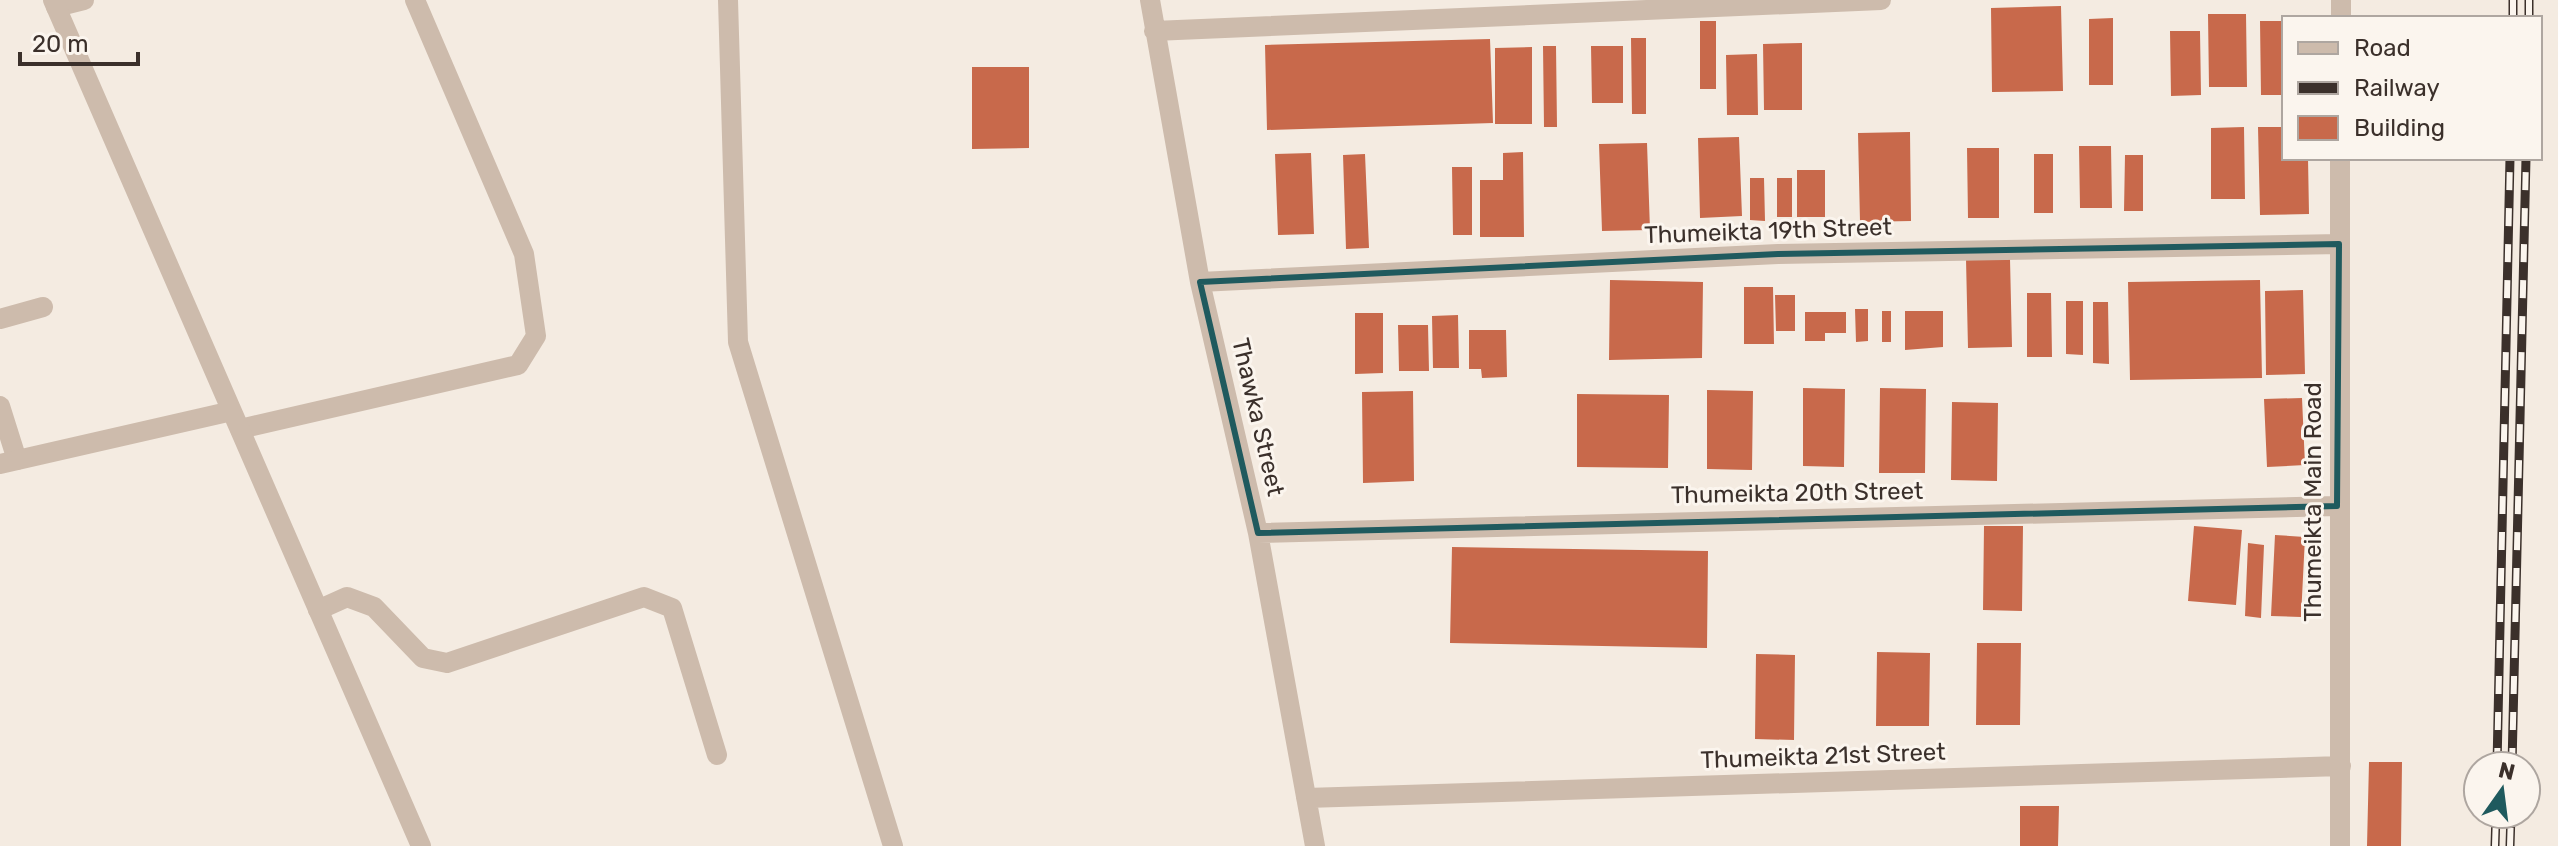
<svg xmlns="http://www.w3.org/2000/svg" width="2558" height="846" font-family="Rubik,sans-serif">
  <rect width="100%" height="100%" fill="#f4ebe1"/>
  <path fill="#c8694b" d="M2061 6 2063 91 1992 92 1991 8Z
    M2208 14H2246L2247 87H2209Z
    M2113 18V85H2089V19Z
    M1700 21H1716V89H1700Z
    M2260 21H2284V95H2261Z
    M2170 31H2200L2201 95 2171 96Z
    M1631 38H1646V114H1632Z
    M1490 39 1493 123 1267 130 1265 45Z
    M1802 43V110H1764L1763 44Z
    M1543 46H1556L1557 127H1544Z
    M1591 46H1623V103H1592Z
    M1532 47V124H1495V48Z
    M1757 54 1758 115H1727L1726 55Z
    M972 67H1029V148L972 149Z
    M2244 127 2245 199H2211V128Z
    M2258 127H2284V158H2308L2309 214 2260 215Z
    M1910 132 1911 221 1860 222 1858 133Z
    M1739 137 1742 216 1700 218 1698 138Z
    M1647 143 1650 230 1602 231 1599 144Z
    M2079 146H2111L2112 208H2080Z
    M1967 148H1999V218H1968Z
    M1523 152 1524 237H1480V180H1503V153Z
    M1311 153 1314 234 1278 235 1275 154Z
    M1365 154 1369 248 1346 249 1343 155Z
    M2034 154H2053V213H2034Z
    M2125 155H2143V211H2124Z
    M1452 167H1472V235H1453Z
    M1797 170H1825V217H1797Z
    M1750 178H1764L1765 221 1750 220Z
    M1777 178H1792V217H1777Z
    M1966 259H2010L2012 347 1968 348Z
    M1610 280 1703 282 1702 358 1609 360Z
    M2260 280 2262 378 2130 380 2128 282Z
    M1744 287H1773L1774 344H1744Z
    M2303 290 2305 374 2266 375 2265 291Z
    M2027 293H2051L2052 357H2027Z
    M1775 295H1795V331H1776Z
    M2066 301H2083V355L2066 354Z
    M2093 302H2108L2109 364 2093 363Z
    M1855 309H1868V341L1856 342Z
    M1882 311H1891V342H1882Z
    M1905 311H1943V347L1905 350Z
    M1805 312H1846V333H1825V341H1805Z
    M1355 313H1383V373L1355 374Z
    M1458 315 1459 368H1433L1432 316Z
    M1398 325H1428L1429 371H1399Z
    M1469 330H1506L1507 377 1482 378 1481 369H1469Z
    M1803 388 1845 389 1844 467 1803 466Z
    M1880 388 1926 389 1925 473H1879Z
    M1707 390 1753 391 1752 470 1707 469Z
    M1413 391 1414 481 1363 483 1362 392Z
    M1577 394 1669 395 1668 468 1577 467Z
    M2302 398 2305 465 2267 467 2264 399Z
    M1952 402 1998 403 1997 481 1951 480Z
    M1984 526H2023L2022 611 1983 610Z
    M2194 526 2242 530 2236 605 2188 601Z
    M2275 535 2305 537 2301 617 2271 616Z
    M2248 543 2264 545 2261 618 2245 616Z
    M1452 547 1708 551 1707 648 1450 643Z
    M1977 643H2021L2020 725H1976Z
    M1877 652 1930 653 1929 726H1876Z
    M1756 654 1795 655 1794 740 1755 739Z
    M2369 762H2402L2401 846H2367Z
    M2020 806H2059L2058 846H2020Z"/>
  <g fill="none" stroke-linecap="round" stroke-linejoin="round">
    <path stroke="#cdbbac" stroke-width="20" d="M56 7 84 0
      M0 319 43 307
      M0 406 17 460
      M240 429 518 365 536 336 524 254 415 0
      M318 610 347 597 374 607 423 658 447 663 644 597 672 608 717 755"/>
    <path stroke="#cdbbac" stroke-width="20" d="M53 0 421 846
      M728 0 738 342 893 846
      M1150 0 1200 282 1258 533 1315 846
      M2341 18V0
      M1154 31 1881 0
      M2340 158V846
      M1200 282 1778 254 2339 244
      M0 464 232 411
      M1258 533 2337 506
      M1306 798 2341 766"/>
    <g stroke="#3b302b" stroke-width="9">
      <path id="rail" d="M2513 18V0
        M2529 18V0
        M2497 766 2510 158
        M2512 766 2526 158
        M2495 846 2496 814
        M2510 846 2511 814"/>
    </g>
    <use href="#rail" stroke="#fbf5ee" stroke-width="6" stroke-dasharray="18" stroke-linecap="butt"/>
  </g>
  <path fill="none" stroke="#1f5a5e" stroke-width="6" stroke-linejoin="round" d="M2339 244 2337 506 1258 533 1200 282 1778 254Z"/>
  <g text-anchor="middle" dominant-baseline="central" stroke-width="6" stroke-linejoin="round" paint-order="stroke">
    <g font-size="24" fill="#3b302b" stroke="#fbf5ee">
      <text transform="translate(1768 231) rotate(-2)">Thumeikta 19th Street</text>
      <text transform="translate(1258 417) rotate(77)">Thawka Street</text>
      <text transform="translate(1797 493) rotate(-1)">Thumeikta 20th Street</text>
      <text transform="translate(2313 502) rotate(-90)">Thumeikta Main Road</text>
      <text transform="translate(1823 756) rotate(-2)">Thumeikta 21st Street</text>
    </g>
  </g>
  <rect x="2282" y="16" width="260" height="144" fill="#fbf5ee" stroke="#aea6a0" stroke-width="2"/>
  <rect x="2298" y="42" width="40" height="12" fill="#cdbbac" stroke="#aea6a0" stroke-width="2"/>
  <text x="2354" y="56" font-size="24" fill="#3b302b">Road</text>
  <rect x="2298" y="82" width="40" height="12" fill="#3b302b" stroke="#aea6a0" stroke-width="2"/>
  <text x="2354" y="96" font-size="24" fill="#3b302b">Railway</text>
  <rect x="2298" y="116" width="40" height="24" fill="#c8694b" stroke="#aea6a0" stroke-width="2"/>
  <text x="2354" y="136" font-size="24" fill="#3b302b">Building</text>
  <g transform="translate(2502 790) rotate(14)"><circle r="38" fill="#fbf5ee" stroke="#aea6a0" stroke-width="2"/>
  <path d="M0-6L14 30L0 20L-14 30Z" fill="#1f5a5e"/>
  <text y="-12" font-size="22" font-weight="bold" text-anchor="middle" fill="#3b302b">N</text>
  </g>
  <path d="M20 52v12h118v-12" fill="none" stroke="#3b302b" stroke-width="4"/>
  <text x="32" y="52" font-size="24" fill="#3b302b" stroke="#fbf5ee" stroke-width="6" paint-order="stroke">20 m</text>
</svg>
